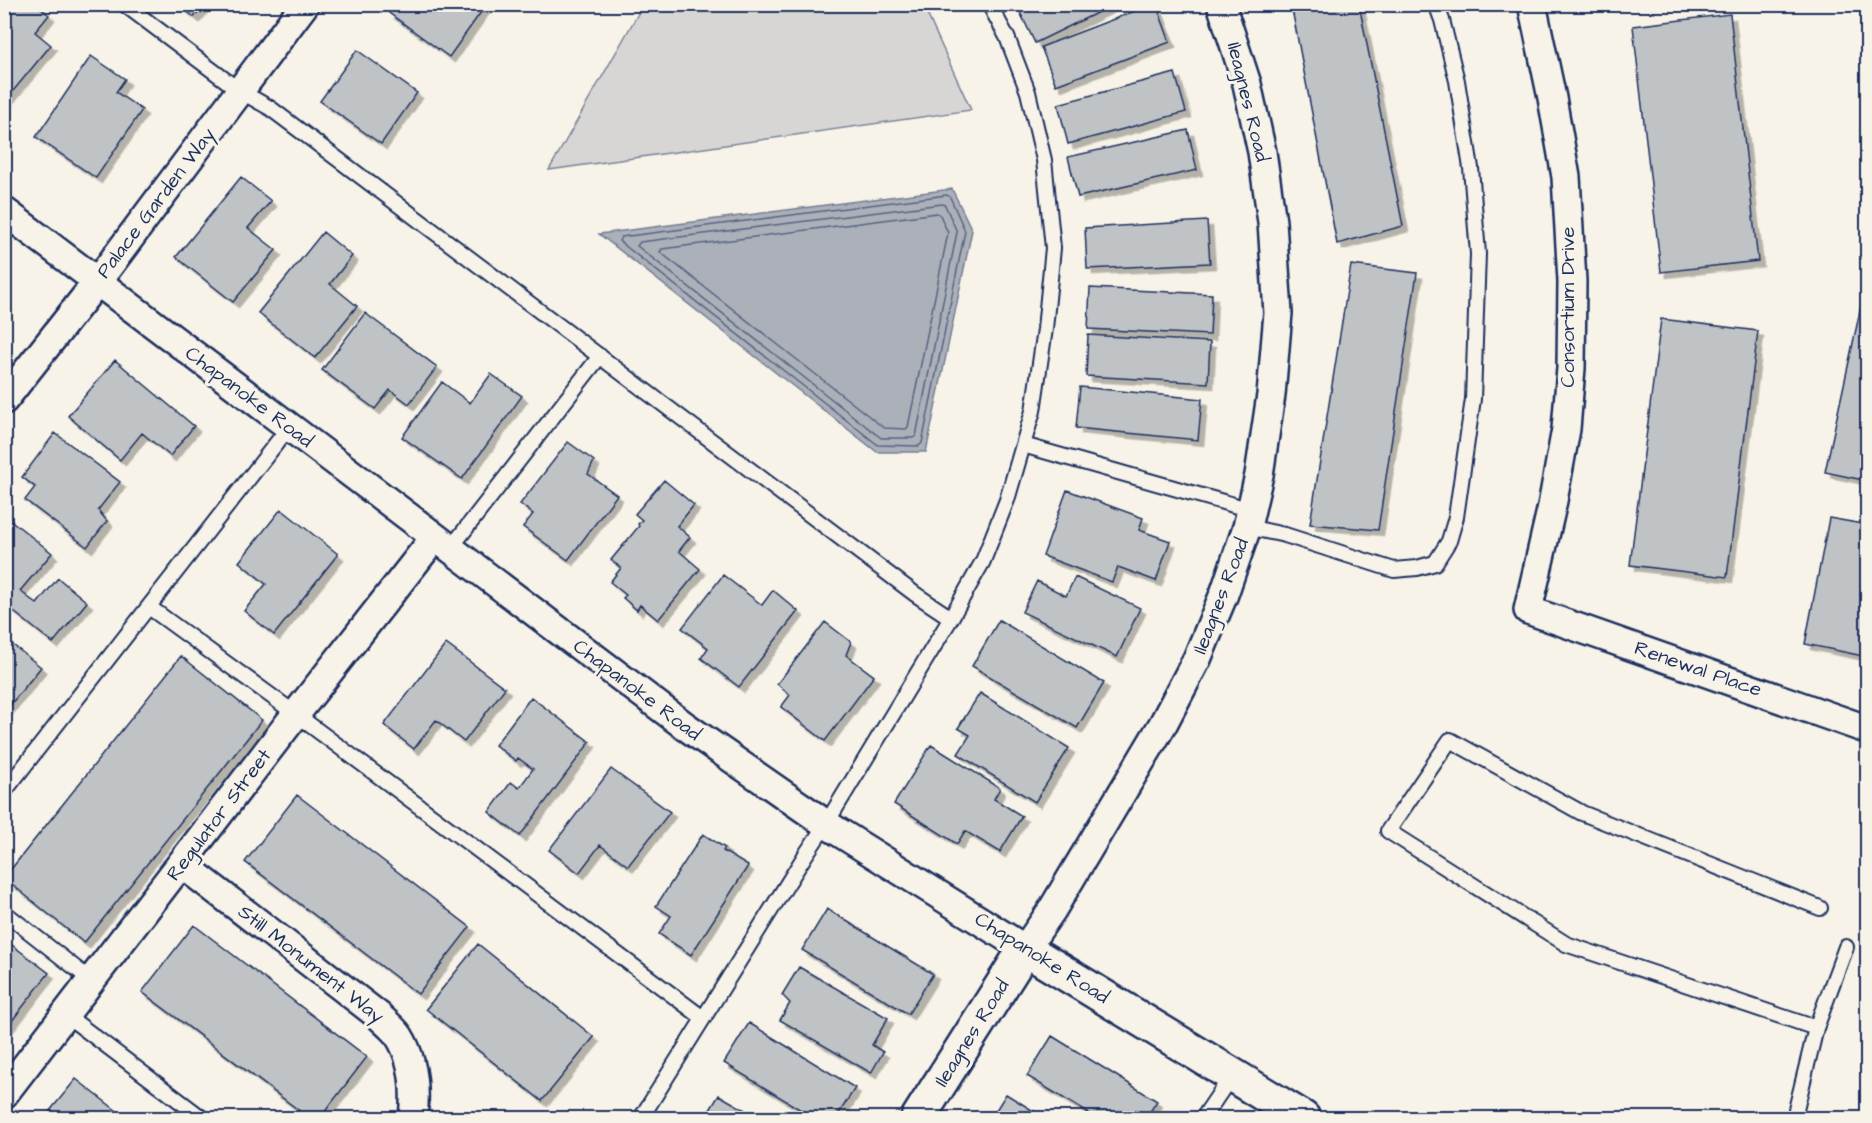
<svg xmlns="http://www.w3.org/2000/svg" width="1872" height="1123" font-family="'Architects Daughter',sans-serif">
  <defs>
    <filter id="shadow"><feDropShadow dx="5.5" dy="5.5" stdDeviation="0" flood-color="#0004"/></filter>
  </defs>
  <rect width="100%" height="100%" fill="#f7f3e8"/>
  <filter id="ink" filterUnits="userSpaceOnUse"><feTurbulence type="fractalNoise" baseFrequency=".0167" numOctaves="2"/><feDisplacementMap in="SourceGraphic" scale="12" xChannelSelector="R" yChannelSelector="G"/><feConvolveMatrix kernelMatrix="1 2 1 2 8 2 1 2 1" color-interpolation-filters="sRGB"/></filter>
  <g filter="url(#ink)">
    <path fill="#d7d6d4" stroke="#798299" stroke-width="1.5" d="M643 5H923L971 110 549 170Z"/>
    <path fill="#acb0b9" stroke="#727c95" stroke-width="1.5" d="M952 189 972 230 926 452H877L599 234Z"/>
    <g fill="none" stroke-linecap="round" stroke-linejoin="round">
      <path stroke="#556382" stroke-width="1.5" d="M947 195 950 197 965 231 922 443 919 446 878 445 619 241 621 237Z
        M942 204 945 205 957 232 916 436 913 438H881L637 246 640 242Z
        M937 213 940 215 948 233 908 427 906 429 884 428 660 252 662 249Z"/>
    </g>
    <path fill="#c0c3c5" stroke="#1b2f5e" stroke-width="1.5" filter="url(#shadow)" d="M11 4H36L49 15 35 32 51 45 4 102V13Z
      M178 4H205L194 17Z
      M395 4H485L486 5 449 57 389 13Z
      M1021 4H1115L1035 43 1017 6Z
      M1153 4H1156L1170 42 1056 85 1041 47Z
      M1291 4H1359L1403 226 1337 244Z
      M1730 14 1758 261 1661 272 1633 26Z
      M357 50 417 93 381 144 320 101Z
      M91 56 125 79 116 92 142 110 96 178 36 137Z
      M1175 73 1186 112 1068 144 1058 104Z
      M1188 130 1197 170 1078 197 1068 157Z
      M241 177 271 201 248 228 276 250 233 302 176 257Z
      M1207 221 1210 263 1087 269 1085 228Z
      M323 232 352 256 330 284 357 306 315 358 258 313Z
      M1351 265 1417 273 1378 530 1310 524Z
      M1868 274V481L1825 472Z
      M1090 288 1212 294 1210 335 1088 329Z
      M365 313 437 367 409 404 390 390 375 409 322 370Z
      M1661 319 1758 331 1727 577 1630 565Z
      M1088 335 1210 342 1208 383 1086 376Z
      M115 360 194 426 170 456 142 433 120 460 68 416Z
      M491 374 522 396 462 479 402 437 442 382 470 403Z
      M1080 387 1202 399 1198 440 1076 428Z
      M55 433 120 482 98 510 107 521 87 547 25 500 35 487 22 477Z
      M568 442 594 461 588 474 617 495 568 560 523 527 533 514 520 504Z
      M664 480 694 505 677 526 690 537 679 551 700 569 658 620 640 605 637 610 623 598 626 595 610 582 621 568 611 560 639 526 638 524 642 520 635 514Z
      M1067 490 1143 518 1139 530 1170 541 1156 581 1118 567 1112 582 1043 556Z
      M281 509 338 554 274 635 244 611 266 584 239 562Z
      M4 515 52 553 20 591 37 604 58 578 87 602 53 643 4 604Z
      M1829 518 1868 525V657L1805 644Z
      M723 575 762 605 773 590 798 611 739 687 701 658 708 648 682 628Z
      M1075 577 1140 608 1117 657 1022 612 1037 581 1066 596Z
      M999 620 1104 683 1077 728 972 666Z
      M825 622 851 642 846 655 874 676 825 741 781 707 790 695 777 684Z
      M4 638 41 667 7 709 4 707Z
      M446 644 505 688 464 742 436 720 414 749 384 725Z
      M181 656 262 720 84 943 4 878Z
      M980 693 1069 748 1035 802 958 754 970 735 958 728Z
      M531 697 590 742 520 836 489 812 511 782 519 788 533 769 518 758 516 761 495 745Z
      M931 745 1000 788 994 799 1022 816 1000 852 965 831 957 844 894 804Z
      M611 769 670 812 628 866 600 845 579 873 549 850Z
      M297 795 470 927 418 994 245 862Z
      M703 834 725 848 723 851 748 866 691 955 659 934 671 916 656 906Z
      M827 909 933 974 908 1014 802 950Z
      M194 925 367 1057 320 1118H309L142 992Z
      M4 939 49 973 4 1031Z
      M478 944 594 1037 542 1101 426 1009Z
      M799 967 888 1018 872 1045 883 1052 871 1073 780 1020 790 1003 782 995Z
      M749 1023 855 1088 836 1118H814L724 1063Z
      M1052 1036 1157 1101 1146 1118H1096L1027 1076Z
      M76 1079 126 1118H44Z
      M1006 1094 1045 1118H991Z
      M719 1095 759 1118H705Z"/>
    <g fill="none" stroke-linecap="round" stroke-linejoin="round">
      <g stroke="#1b2f5e" stroke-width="18">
        <path id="lane" d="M124 4 240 91 270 108 915 594 951 618 983 561 1007 500 1023 445 1033 411 1045 329 1053 248 1044 160 1028 92 1007 37 989 4
          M1023 445 1251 510
          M1247 527 1285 535 1394 570 1417 568 1435 563 1449 541 1456 517 1473 399 1478 254 1471 168 1457 81 1442 20 1436 4
          M450 549 600 356
          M149 607 278 701 703 1018
          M4 792 289 427
          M4 912 92 981
          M66 1015 202 1118
          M1816 1028 1846 947
          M641 1118 806 854 826 824 951 618
          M1203 1118 1232 1075
          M1794 1118 1816 1028 1566 944 1388 831 1450 740 1582 813 1820 908"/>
      </g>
      <g stroke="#1b2f5e" stroke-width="32">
        <path id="street" d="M1532 4 1552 98 1566 177 1572 281 1571 368 1566 429 1552 506 1528 610 1863 728 1868 727
          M4 211 685 726 826 824 1025 949 1052 910 1163 724 1197 659 1224 594 1247 527 1259 475 1271 395 1278 313 1272 222 1262 152 1247 84 1221 4
          M4 400 97 282 305 4
          M182 864 379 1016C385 1022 394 1029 399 1036 414 1060 416 1091 413 1118
          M4 1094 296 714 435 537"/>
      </g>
      <g stroke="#1b2f5e" stroke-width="38">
        <path id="secondary" d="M918 1118 1025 949 1303 1118"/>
      </g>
      <use href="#lane" stroke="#f7f3e8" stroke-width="14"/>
      <use href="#street" stroke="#f7f3e8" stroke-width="27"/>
      <use href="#secondary" stroke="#f7f3e8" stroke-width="33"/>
    </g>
  </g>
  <g text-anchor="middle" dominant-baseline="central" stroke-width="6" stroke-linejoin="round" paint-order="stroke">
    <g font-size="20" fill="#1b2f5e" stroke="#f7f3e8">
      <text transform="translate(1248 102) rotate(76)">Ileagnes Road</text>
      <text transform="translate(156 203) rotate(-53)">Palace Garden Way</text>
      <text transform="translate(1568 307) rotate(-90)">Consortium Drive</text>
      <text transform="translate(249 397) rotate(37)">Chapanoke Road</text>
      <text transform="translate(1221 596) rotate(-69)">Ileagnes Road</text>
      <text transform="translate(1698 669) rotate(19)">Renewal Place</text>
      <text transform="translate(637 690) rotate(37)">Chapanoke Road</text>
      <text transform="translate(219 815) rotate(-53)">Regulator Street</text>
      <text transform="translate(1042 958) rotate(32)">Chapanoke Road</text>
      <text transform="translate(311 964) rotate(38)">Still Monument Way</text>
      <text transform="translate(972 1033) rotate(-58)">Ileagnes Road</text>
    </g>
  </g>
  <rect width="1872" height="1123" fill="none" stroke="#f7f3e8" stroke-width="24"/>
  <rect x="12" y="12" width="1848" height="1099" fill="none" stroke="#1b2f5e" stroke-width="2" filter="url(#ink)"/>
</svg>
